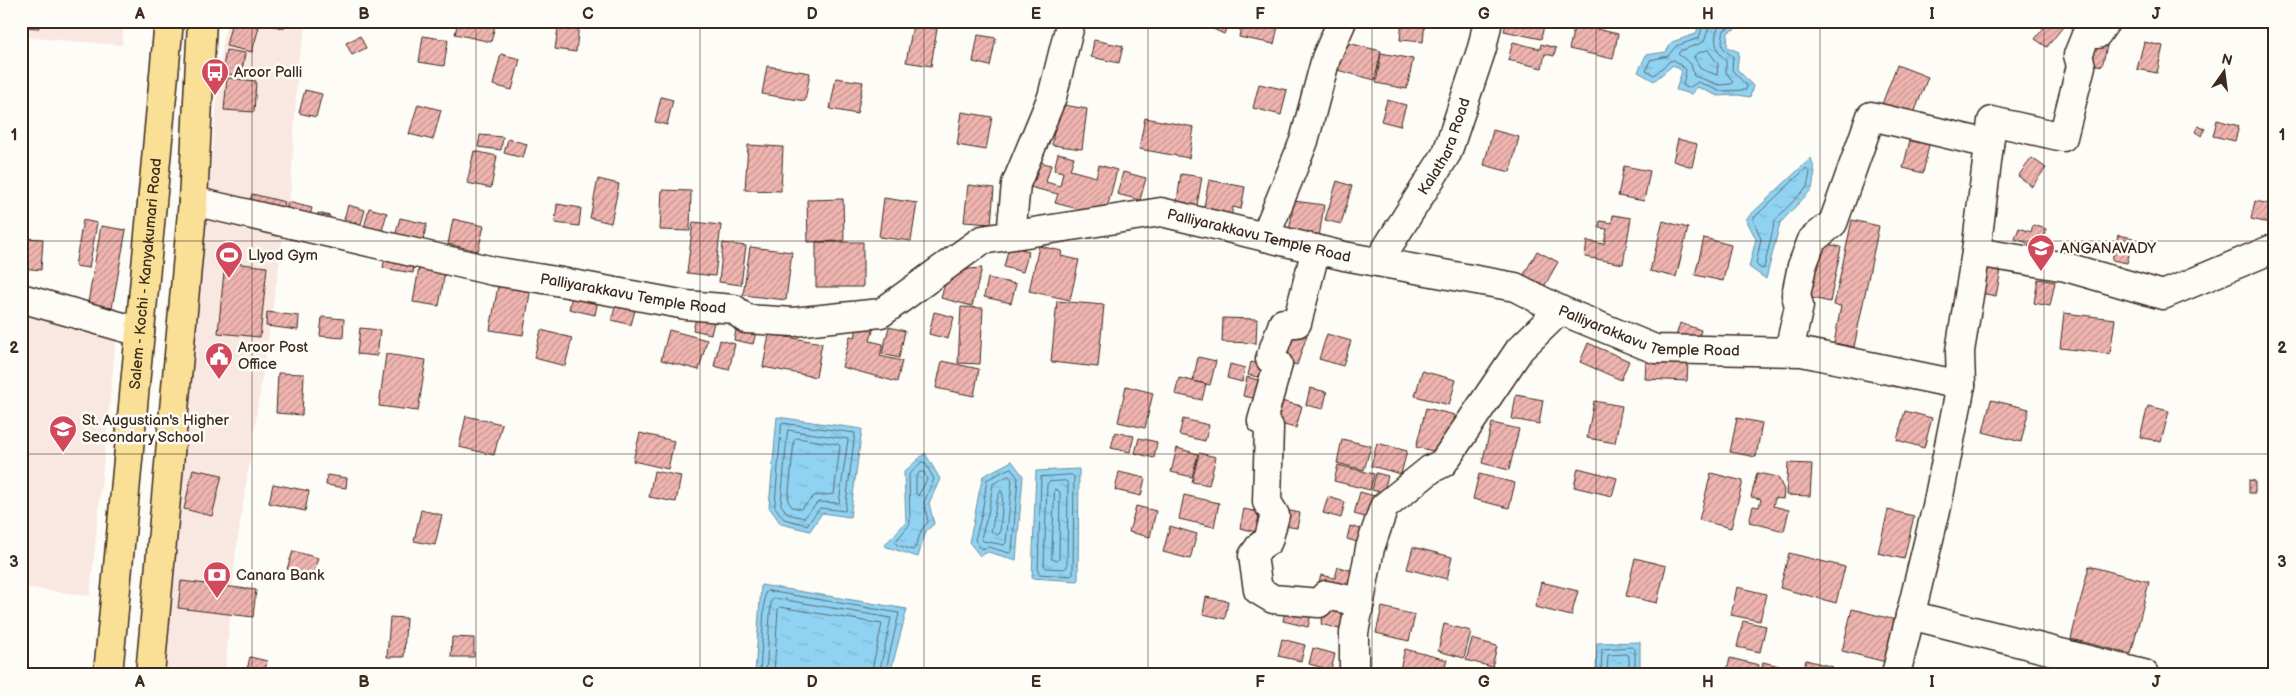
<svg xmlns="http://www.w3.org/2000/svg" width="2296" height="695" font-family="'Balsamiq Sans',sans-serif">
  <defs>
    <pattern id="water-ripples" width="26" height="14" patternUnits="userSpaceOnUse" patternTransform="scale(1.25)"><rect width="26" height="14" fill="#90d2f2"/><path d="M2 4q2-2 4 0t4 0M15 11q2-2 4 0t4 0" fill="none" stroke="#7db4cf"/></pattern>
    <pattern id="building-hatch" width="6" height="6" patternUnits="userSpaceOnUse" patternTransform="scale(1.25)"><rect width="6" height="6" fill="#f0b5b1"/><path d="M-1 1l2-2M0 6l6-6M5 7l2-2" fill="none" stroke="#c4938f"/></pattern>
  </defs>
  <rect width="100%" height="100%" fill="#fdfcf7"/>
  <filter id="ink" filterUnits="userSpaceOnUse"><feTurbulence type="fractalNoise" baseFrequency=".02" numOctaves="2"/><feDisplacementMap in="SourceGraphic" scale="10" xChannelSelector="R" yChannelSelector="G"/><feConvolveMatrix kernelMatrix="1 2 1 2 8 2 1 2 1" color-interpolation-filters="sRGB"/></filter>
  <g filter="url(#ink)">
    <path fill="#f9e7e2" d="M21 21H123L122 45 21 37Z
      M227 21H308L298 60 291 187 235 557 225 674H161L223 40Z
      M21 298 118 318 90 596 21 587Z"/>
    <path fill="url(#water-ripples)" stroke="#6e8f9d" d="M1700 21H1752L1728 32 1727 47 1739 52 1737 69 1753 86 1750 97 1738 95 1718 96 1697 87 1691 94 1676 90 1682 71 1673 65 1654 81 1638 72 1646 55 1666 52 1672 42 1696 34Z
      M1811 158 1815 172 1812 189 1780 223 1766 279 1749 267 1756 239 1746 219Z
      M777 417 862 429 850 517 822 513 810 531 781 524 769 507Z
      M925 453 940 479 929 503 934 524 926 531 918 557 884 546 906 522 904 472Z
      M1012 461 1023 476 1016 560 988 552 980 556 969 542C975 520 977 498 983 476Z
      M1079 469 1078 581 1032 578 1036 471Z
      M761 585 907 609 890 674H755Z
      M1640 642V674H1596L1597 643Z"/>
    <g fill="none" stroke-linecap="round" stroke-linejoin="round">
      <path stroke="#5d6d73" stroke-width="1" d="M1704 21 1699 38 1676 46 1668 56 1650 60 1646 71 1654 75 1670 61 1674 60 1686 70 1683 85 1685 87 1689 88 1698 82 1719 91 1746 90 1747 86 1732 70 1733 56C1720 49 1721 43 1724 30L1740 21
        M1711 21 1704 42 1680 51 1678 54 1691 64 1694 76 1720 85 1731 84 1733 82 1726 72V60C1714 52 1711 30 1724 21
        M1708 50 1718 64 1717 75 1701 69 1694 57 1696 54Z
        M1806 169 1810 173 1807 187 1775 220 1764 268 1761 269 1756 264 1761 239 1753 219Z
        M782 423 855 433 845 511 820 508 807 525 784 519 775 507Z
        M788 430 848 439 839 503 818 502 804 518 788 514 781 505Z
        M797 438 838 444 840 446 834 494 814 496 801 509 792 507 788 501 794 441Z
        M922 462 925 463 934 479 924 502 928 522 922 529 915 548 913 550 897 545 895 542 910 524 909 475Z
        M1011 468 1018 478 1012 551 1009 553 989 547 981 549 975 540 982 513 987 480Z
        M920 472H924L927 480 918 496 916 493V478Z
        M1072 475 1074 477 1073 574 1071 576 1039 574 1038 571 1041 477Z
        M1009 476 1012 480 1006 543 1004 545 983 541 981 538 988 514 993 484Z
        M1066 481 1068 484 1067 567 1064 569 1046 568 1044 565 1047 484 1049 482Z
        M1055 489 1060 492 1059 559 1057 561 1052 559Z
        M1001 491 1003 494 1000 533 997 535 991 531C994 522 996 495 1001 491Z
        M760 674 765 593 768 591 899 613 885 674
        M766 674 771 601 774 598 891 618 879 674
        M774 674 778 609 780 607 882 624 871 674
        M1601 674 1602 649 1632 647 1635 649V674
        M1607 674 1608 655 1626 654 1629 656V674"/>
    </g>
    <path fill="url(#building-hatch)" stroke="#3b2a1e" d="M21 21H39V28L21 27Z
      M232 21 259 27 252 52 226 46Z
      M259 21H285L284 28 259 23Z
      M458 21H496L491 42 455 34Z
      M559 21 579 24 576 52 555 49Z
      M1196 21H1229L1224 34Z
      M1242 21 1279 22 1274 44 1239 37Z
      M1402 21H1425L1423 42 1400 40Z
      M1507 21H1545L1541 39 1504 31Z
      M2049 21 2066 23 2047 47 2035 39Z
      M1575 24 1618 34 1613 59 1569 49Z
      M913 25 937 29 931 66 906 62Z
      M2089 34 2109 38 2102 66 2083 62Z
      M978 35 996 38 990 66 973 62Z
      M360 36 366 48 352 55 346 43Z
      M423 36 448 40 444 66 419 62Z
      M1094 40 1123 46 1119 63 1091 57Z
      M1344 42 1381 51 1375 80 1337 70Z
      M1513 42 1540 49 1541 44 1556 48 1554 56 1545 54 1542 68 1508 60Z
      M2144 42 2163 46 2157 73 2137 69Z
      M226 50 245 53 241 76 222 73Z
      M1381 53 1413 59 1407 89 1376 83Z
      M501 54 520 59 512 90 493 85Z
      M1897 65 1928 77 1913 116 1882 104Z
      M767 66 810 73 805 101 762 94Z
      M227 78 256 81 254 112 224 110Z
      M836 78 863 82 857 114 830 109Z
      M1259 84 1287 90 1281 115 1253 108Z
      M305 90 322 94 316 117 299 113Z
      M661 97 673 100 667 125 655 122Z
      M1387 100 1406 105 1400 126 1381 121Z
      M418 104 441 110 433 140 409 134Z
      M1058 104 1087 109 1082 149 1052 145Z
      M962 112 992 117 986 150 957 145Z
      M1145 118 1194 127 1189 158 1139 149Z
      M2217 120 2239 126 2235 141 2213 136Z
      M2198 126 2205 129 2202 136 2195 132Z
      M1493 130 1519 137 1510 172 1484 165Z
      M480 135 503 137 501 150 478 147Z
      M1911 136 1930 140 1923 173 1903 168Z
      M508 139 527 144 523 158 504 153Z
      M1678 139 1697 144 1692 167 1673 161Z
      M748 145 783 147 781 191 745 190Z
      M474 151 497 156 491 188 467 183Z
      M1058 153 1074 157 1070 170 1096 177 1099 165 1117 170 1105 216 1055 203 1058 194 1021 185 1024 177 1035 180 1040 162 1051 165 1046 182 1060 186 1063 172 1054 170Z
      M2032 158 2046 168 2032 186 2018 176Z
      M1624 166 1650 171 1644 201 1618 196Z
      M1123 172 1146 178 1140 200 1117 194Z
      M1181 174 1202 177 1196 211 1176 208Z
      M598 179 619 184 611 223 590 218Z
      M1209 180 1245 187 1241 209 1233 207 1231 217 1203 212Z
      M1337 181 1352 186 1341 224 1325 220Z
      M968 185 994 188 991 224 964 222Z
      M662 190 691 191 690 231 660 230Z
      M252 194 285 202 281 217 248 209Z
      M884 198 917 203 911 241 879 237Z
      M843 199 844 241 808 242 807 200Z
      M1294 201 1324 205 1319 237 1289 232Z
      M2255 201 2275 205 2274 224 2251 219Z
      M288 202 312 208 308 223 284 217Z
      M557 204 581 208 579 226 555 223Z
      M348 205 365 210 361 224 344 219Z
      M369 208 387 213 379 241 362 236Z
      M318 213 330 216 327 227 315 224Z
      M1613 215 1631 218 1623 264 1585 257 1587 241 1604 244 1607 229 1599 228 1600 221 1612 223Z
      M400 218 427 224 420 251 393 244Z
      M453 219 484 226 478 251 448 244Z
      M83 220 97 223 89 268 75 266Z
      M1852 220 1879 226 1854 347 1834 343 1841 306 1834 305Z
      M1663 221 1688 228 1676 277 1650 271Z
      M693 222 721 225 715 276 687 273Z
      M2033 225 2046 229 2041 247 2015 239 2019 228 2031 232Z
      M101 226 126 230 112 308 88 303Z
      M2118 235 2133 238 2127 263 2112 260Z
      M24 238 43 239 41 270 22 268Z
      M1704 238 1731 245 1723 281 1695 275Z
      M816 242H863V287H816Z
      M723 243 746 246 741 285 719 282Z
      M1823 243 1841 247 1830 302 1803 296 1810 263 1819 265Z
      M1009 246 1029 251 1023 272 1004 267Z
      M1039 246 1062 251 1061 256 1079 260 1070 300 1029 291Z
      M750 247 792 252 786 300 743 295Z
      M1537 251 1558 262 1541 292 1521 280Z
      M385 257 415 261 413 273 383 268Z
      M225 262 267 267 260 337 218 333Z
      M420 262 446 266 439 306 413 302Z
      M1980 266 2001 270 1996 296 1975 292Z
      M982 268 972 306 941 298 947 277 969 269Z
      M500 275 532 281 523 335 490 330Z
      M988 278 1016 284 1011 303 984 297Z
      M2038 279 2055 282 2050 306 2034 303Z
      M574 288 599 294 595 315 569 309Z
      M617 298 637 303 631 325 612 320Z
      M1057 301 1104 305 1098 367 1051 362Z
      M699 307 717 311 711 334 693 330Z
      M961 307 983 308 980 364 958 363Z
      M267 312 299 316 298 330 266 326Z
      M934 312 954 317 948 339 929 334Z
      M2064 313 2115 319 2110 354 2060 348Z
      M322 317 344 319 343 338 320 336Z
      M1223 318 1257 319 1256 343 1222 342Z
      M738 320 758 325 753 344 734 340Z
      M1680 323 1701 330 1695 349 1674 343Z
      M858 324 874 327 870 341 883 344 880 356 902 361 897 382 842 367 850 336 855 337Z
      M889 327 905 331 899 358 882 354Z
      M1284 327 1307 335 1297 365 1274 358Z
      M360 328 380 330 377 356 357 354Z
      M541 330 572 338 565 366 534 358Z
      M669 330 707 340 699 370 661 360Z
      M769 334 822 343 816 377 763 367Z
      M1327 334 1351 341 1343 366 1319 359Z
      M720 340 735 344 729 370 714 366Z
      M1588 343 1629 361 1621 380 1580 362Z
      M386 354 426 360 418 411 379 406Z
      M1198 357 1216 361 1210 385 1193 381Z
      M942 361 979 369 974 396 936 388Z
      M1646 361 1688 363 1687 381 1645 379Z
      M1251 362 1267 366 1264 378 1248 375Z
      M1230 364 1245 368 1242 382 1227 378Z
      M1422 371 1456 380 1449 405 1415 396Z
      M278 373 304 374 302 415 276 413Z
      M1247 377 1262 381 1257 399 1243 396Z
      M1179 378 1206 384 1202 400 1175 394Z
      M1126 386 1153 393 1145 428 1118 422Z
      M1310 388 1327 392 1323 409 1306 405Z
      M1516 395 1543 400 1539 424 1512 419Z
      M1272 399 1302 406 1296 428 1267 421Z
      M1991 400 2029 409 2021 442 1983 432Z
      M1594 401 1622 406 1615 443 1587 438Z
      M2148 406 2169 411 2161 442 2140 437Z
      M1426 408 1455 415 1446 454 1416 447Z
      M1905 411 1932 418 1924 448 1897 440Z
      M466 416 502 424 494 455 459 447Z
      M1737 418 1762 423 1756 457 1730 452Z
      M1183 419 1209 425 1205 441 1179 435Z
      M1492 423 1519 429 1509 470 1482 463Z
      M1115 432 1134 436 1130 452 1111 448Z
      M640 433 674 441 668 469 633 461Z
      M1139 438 1157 442 1154 458 1135 453Z
      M1342 439 1371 446 1364 470 1337 463Z
      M1377 443 1407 451 1401 474 1371 466Z
      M1177 448 1198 454 1192 477 1171 472Z
      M1199 453 1216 457 1209 485 1192 482Z
      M1788 463 1812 464 1810 496 1786 495Z
      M1338 465 1374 474 1370 490 1334 481Z
      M1578 468 1617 478 1612 496 1574 487Z
      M193 469 222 475 212 516 184 509Z
      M654 471 681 476 676 502 649 497Z
      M1119 472 1145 478 1141 496 1115 490Z
      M1376 473 1388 476 1383 493 1372 490Z
      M1711 473 1743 481 1731 528 1699 520Z
      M1757 473 1778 477 1784 490 1783 499 1775 498 1773 506 1789 510 1784 531 1749 522 1753 506 1759 507 1761 499 1751 497Z
      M1479 474 1515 483 1509 508 1473 499Z
      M327 475 347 478 346 488 326 485Z
      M2249 480 2255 481V493H2249Z
      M2275 481V495H2270L2269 482Z
      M273 484 309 491 305 511 269 503Z
      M1360 492 1382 498 1376 520 1354 514Z
      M1184 495 1219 503 1214 527 1179 519Z
      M1328 497 1345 502 1341 518 1323 513Z
      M1136 506 1156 511 1150 537 1129 532Z
      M1244 509 1272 515 1268 535 1240 528Z
      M1281 509 1300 513 1297 528 1278 525Z
      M421 510 442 515 435 545 414 541Z
      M1888 510 1914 516 1904 559 1878 553Z
      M1170 526 1197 534 1190 559 1163 552Z
      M1350 526 1364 530 1361 543 1347 539Z
      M1413 547 1452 557 1447 579 1407 569Z
      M293 551 318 558 313 576 287 569Z
      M1789 553 1845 567 1836 603 1780 588Z
      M1635 558 1666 566 1657 603 1626 596Z
      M2089 566 2149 582 2131 654 2071 639Z
      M1338 567 1358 572 1348 597 1317 589 1321 575 1335 578Z
      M181 581 256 590 253 617 178 608Z
      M1541 582 1578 591 1571 616 1535 607Z
      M1737 587 1766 594 1760 621 1731 615Z
      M1206 597 1228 601 1225 619 1203 614Z
      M1328 598 1353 605 1346 631 1321 624Z
      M1287 604 1312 610 1308 627 1283 621Z
      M1382 607 1415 615 1409 641 1376 633Z
      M1852 609 1896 620 1886 662 1842 651Z
      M390 617 406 618 404 657H387Z
      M1743 621 1766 626 1760 652 1737 647Z
      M1444 624 1471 631 1464 658 1438 651Z
      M452 637 474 638V657H451Z
      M1282 639 1305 645 1301 661 1278 656Z
      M1472 639 1497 646 1492 667 1466 660Z
      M1313 648 1335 654 1331 670 1309 664Z
      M1405 649 1447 660 1443 674 1399 673Z
      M250 657 267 661 264 674H246Z
      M1730 658 1759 665 1757 674H1726Z
      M1806 660 1833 667 1831 674H1802Z
      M1763 662 1787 668 1786 674H1761Z
      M195 668 210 672 216 674H194Z"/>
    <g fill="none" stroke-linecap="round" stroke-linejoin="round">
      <g stroke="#3b2a1e" stroke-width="31">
        <g id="minor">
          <path id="s1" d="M193 201 493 271 556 281 686 305 734 309 746 319 793 322 881 313 982 240 1161 212 1344 256 1515 287 1560 310 1655 349 1802 352 1961 385 1937 506 1896 674"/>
          <path d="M1011 235 1016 184 1052 97 1071 21"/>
          <path d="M1265 237 1304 141 1326 58 1342 21"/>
          <path d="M1316 249 1297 323H1283L1270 359 1278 364 1262 421 1269 427 1267 502 1275 515 1268 541 1260 546 1253 556 1258 590 1273 599 1319 603 1326 595 1360 602"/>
          <path d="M1976 252 2066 267 2163 295 2275 248"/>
          <path id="s2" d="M1378 262 1447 153 1482 48 1488 21"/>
          <path d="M21 298 140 332"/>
          <path d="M1789 351 1799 306 1796 295 1802 266 1812 240 1833 223 1871 116 1989 144"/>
          <path d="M1961 385 1960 351 1976 252 1992 121 2063 137 2081 66 2078 55 2086 35 2087 33 2097 34 2106 21"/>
          <path d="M1910 615 2144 674"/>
          <path d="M1354 674V633L1370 548 1384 507 1431 469 1443 463 1520 349 1560 310"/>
        </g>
      </g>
      <g stroke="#3b2a1e" stroke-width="31">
        <g id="highway">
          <path id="s3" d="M108 674 169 21"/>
          <path d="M150 674 193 201 202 21"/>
        </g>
      </g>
      <use href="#minor" stroke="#fdfcf7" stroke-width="28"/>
      <use href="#highway" stroke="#fadf96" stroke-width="28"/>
    </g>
  </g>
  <path fill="none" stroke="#3b2a1e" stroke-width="1" stroke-opacity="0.55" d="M252 21V674M476 21V674M700 21V674M924 21V674M1148 21V674M1372 21V674M1596 21V674M1820 21V674M2044 21V674M21 241H2275M21 454H2275"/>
  <defs>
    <g id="bus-pin" transform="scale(1.4375)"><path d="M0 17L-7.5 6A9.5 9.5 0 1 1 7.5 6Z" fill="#d1495b" stroke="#fdfcf7"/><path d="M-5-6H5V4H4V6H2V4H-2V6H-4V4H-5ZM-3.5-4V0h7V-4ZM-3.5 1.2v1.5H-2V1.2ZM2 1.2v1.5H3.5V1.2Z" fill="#fff"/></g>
    <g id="school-pin" transform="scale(1.4375)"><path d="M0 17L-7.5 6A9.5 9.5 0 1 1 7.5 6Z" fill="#d1495b" stroke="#fdfcf7"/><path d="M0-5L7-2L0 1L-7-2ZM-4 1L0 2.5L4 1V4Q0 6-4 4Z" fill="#fff"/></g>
    <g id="stadium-pin" transform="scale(1.4375)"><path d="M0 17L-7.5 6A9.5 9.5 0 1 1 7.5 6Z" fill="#d1495b" stroke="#fdfcf7"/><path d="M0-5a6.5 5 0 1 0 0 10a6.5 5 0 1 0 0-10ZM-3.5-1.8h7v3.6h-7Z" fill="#fff"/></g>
    <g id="civic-pin" transform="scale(1.4375)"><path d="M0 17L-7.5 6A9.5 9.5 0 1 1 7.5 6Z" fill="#d1495b" stroke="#fdfcf7"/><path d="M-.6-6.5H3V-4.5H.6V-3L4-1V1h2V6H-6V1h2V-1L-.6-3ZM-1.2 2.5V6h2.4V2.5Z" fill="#fff"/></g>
    <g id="bank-pin" transform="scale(1.4375)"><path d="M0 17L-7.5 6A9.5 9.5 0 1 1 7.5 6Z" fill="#d1495b" stroke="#fdfcf7"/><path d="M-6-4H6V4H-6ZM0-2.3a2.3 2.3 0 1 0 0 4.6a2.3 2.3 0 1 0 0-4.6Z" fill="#fff"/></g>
  </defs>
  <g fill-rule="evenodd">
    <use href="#bus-pin" x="215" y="72"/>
    <use href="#school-pin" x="2041" y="248"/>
    <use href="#stadium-pin" x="229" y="255"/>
    <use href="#civic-pin" x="219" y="356"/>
    <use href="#school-pin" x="63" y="429"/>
    <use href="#bank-pin" x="217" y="575"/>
  </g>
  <g text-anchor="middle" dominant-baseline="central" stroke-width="5" stroke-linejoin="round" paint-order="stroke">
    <g font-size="15" fill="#3b2a1e" stroke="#fdfcf7" text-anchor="start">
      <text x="234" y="72">Aroor Palli</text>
      <text x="2060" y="248">ANGANAVADY</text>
      <text x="248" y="255">Llyod Gym</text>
      <text x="238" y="347">Aroor Post<tspan x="238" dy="17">Office</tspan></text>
      <text x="82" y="420">St. Augustian's Higher<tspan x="82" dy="17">Secondary School</tspan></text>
      <text x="236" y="575">Canara Bank</text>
    </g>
    <g font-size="15" fill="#3b2a1e" stroke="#fdfcf7">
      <text stroke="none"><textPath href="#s2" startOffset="134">Kalathara Road</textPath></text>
      <text stroke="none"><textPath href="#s1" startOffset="1110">Palliyarakkavu Temple Road</textPath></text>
      <text stroke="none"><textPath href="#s3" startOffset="402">Salem - Kochi - Kanyakumari Road</textPath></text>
      <text stroke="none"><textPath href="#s1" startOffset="450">Palliyarakkavu Temple Road</textPath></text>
      <text stroke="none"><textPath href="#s1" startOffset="1515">Palliyarakkavu Temple Road</textPath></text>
    </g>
  </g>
  <rect width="2296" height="695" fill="none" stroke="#fdfcf7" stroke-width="55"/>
  <g transform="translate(2224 72) rotate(14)" stroke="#fdfcf7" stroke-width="4" paint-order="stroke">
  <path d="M0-4L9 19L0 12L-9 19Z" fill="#3b2a1e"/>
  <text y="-8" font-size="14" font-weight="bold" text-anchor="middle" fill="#3b2a1e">N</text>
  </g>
  <rect x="28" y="28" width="2240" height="640" fill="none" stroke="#3b2a1e" stroke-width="2"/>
  <g font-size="16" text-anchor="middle" font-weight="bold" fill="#3b2a1e">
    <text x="140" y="19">A</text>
    <text x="364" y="19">B</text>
    <text x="588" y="19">C</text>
    <text x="812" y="19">D</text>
    <text x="1036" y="19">E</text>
    <text x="1260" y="19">F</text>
    <text x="1484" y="19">G</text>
    <text x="1708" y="19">H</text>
    <text x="1932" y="19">I</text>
    <text x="2156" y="19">J</text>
    <text x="14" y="140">1</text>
    <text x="2282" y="140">1</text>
    <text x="14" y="353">2</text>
    <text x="2282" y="353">2</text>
    <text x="14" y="567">3</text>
    <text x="2282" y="567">3</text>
    <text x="140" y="687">A</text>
    <text x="364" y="687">B</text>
    <text x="588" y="687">C</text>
    <text x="812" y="687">D</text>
    <text x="1036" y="687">E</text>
    <text x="1260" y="687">F</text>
    <text x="1484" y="687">G</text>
    <text x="1708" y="687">H</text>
    <text x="1932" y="687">I</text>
    <text x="2156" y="687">J</text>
  </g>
</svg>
